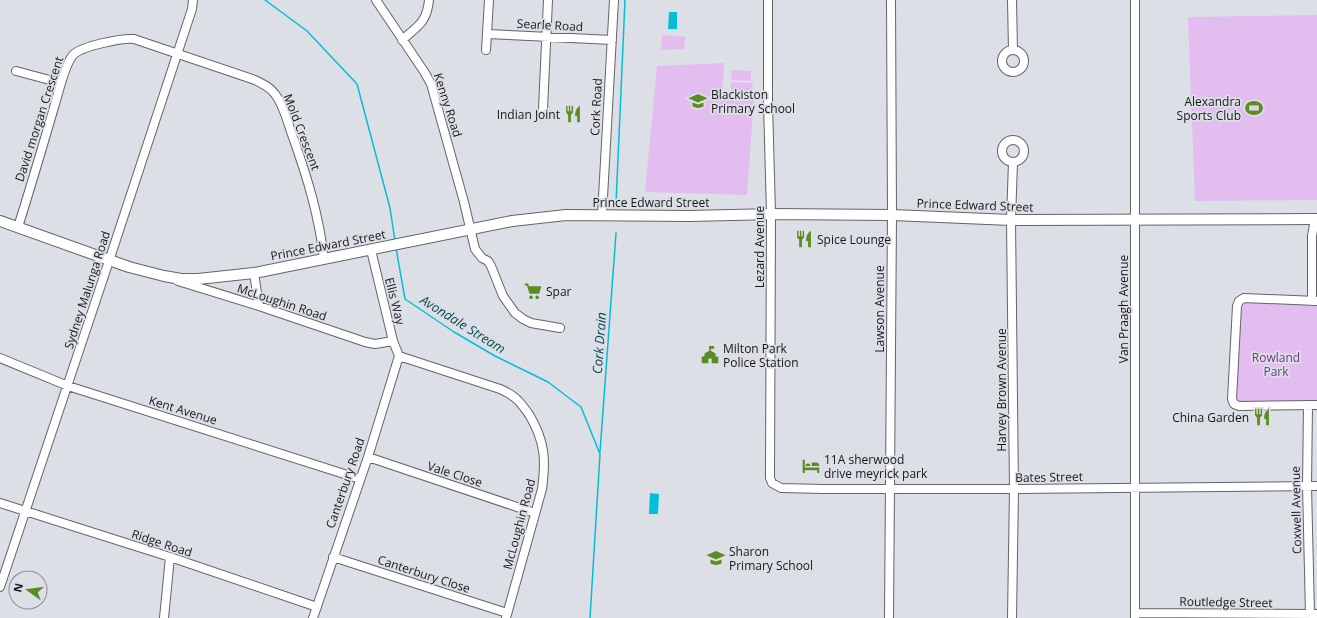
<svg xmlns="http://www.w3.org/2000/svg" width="1317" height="618" font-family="'Open Sans',sans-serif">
  <rect width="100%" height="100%" fill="#dcdfe5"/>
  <path fill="#e3bdf0" d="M1317 15V200L1195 201 1188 17Z
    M662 35 685 37 684 49 661 50Z
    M724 63 722 95 754 97 747 195 645 192 657 66Z
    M732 70 751 71V81L731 80Z
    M731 82 753 83 752 94 731 93Z
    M1238 298 1317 301V404L1234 405Z"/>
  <path fill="#04bed7" d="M669 12H677V29H668Z
    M650 493 659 494 658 514H649Z"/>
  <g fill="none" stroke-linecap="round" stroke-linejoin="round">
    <path stroke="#04bed7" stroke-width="1.5" d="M265 0 307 31 357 84 390 208 395 241
      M616 204 625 0
      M396 248 405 299 454 332 495 356 548 382 581 407 600 454 590 618
      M600 452 616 233"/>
    <g stroke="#616469" stroke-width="10">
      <path id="minor" d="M376 0 425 73 431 84 464 202 475 249 482 258 488 261 491 266 503 296 515 313 523 319 531 323 560 328
        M768 0V103L771 214 770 478 772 483 781 488 823 489H1014L1317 486
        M1012 0 1013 50
        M487 34 612 40
        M402 40C418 26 427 22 429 0
        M486 50 489 0
        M1002 61a11 11 0 1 1 22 0a11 11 0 1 1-22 0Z
        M16 71 61 83
        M543 109 548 0
        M1002 151a11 11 0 1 1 22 0a11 11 0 1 1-22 0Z
        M602 215 614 0
        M18 227C31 186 43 145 55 104 59 91 65 64 73 55 81 46 122 38 134 39L255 80C263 84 270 87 275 94 285 107 288 125 294 140 308 180 319 216 324 259
        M371 250 393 341 399 356
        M254 273 259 306
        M178 281 259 306 365 342 375 344 393 341
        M1312 301V236L1315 219
        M1317 301 1244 298 1239 301 1237 306 1232 399 1234 404 1239 406 1317 405
        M399 356 500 389C505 391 510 394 514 397 521 402 525 409 530 416 545 442 546 460 542 489L506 618
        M0 358 68 386 360 479
        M1308 405 1307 486 1310 614
        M368 457 535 513
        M0 503 170 557 317 607
        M333 557 507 613
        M0 587 109 261 192 9 193 0
        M1135 613 1317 614
        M164 618 170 557
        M313 618 368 457 399 356
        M889 618 892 215 891 0
        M1012 618 1014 489 1011 220 1013 162
        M1135 618V0"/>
    </g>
    <g stroke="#616469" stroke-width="12">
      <path id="major" d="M0 221 129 267 164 276 181 279H198L254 273 512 221 566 215 689 216 771 214 892 215 1011 220 1317 219"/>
    </g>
    <use href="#minor" stroke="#fff" stroke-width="8"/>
    <use href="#major" stroke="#fff" stroke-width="10"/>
  </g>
  <defs>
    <g id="school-bare" transform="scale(1.38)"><path d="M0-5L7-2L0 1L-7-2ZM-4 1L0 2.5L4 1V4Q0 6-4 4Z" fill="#5b8c22" stroke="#dcdfe5" stroke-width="2.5" paint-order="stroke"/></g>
    <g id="stadium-bare" transform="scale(1.38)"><path d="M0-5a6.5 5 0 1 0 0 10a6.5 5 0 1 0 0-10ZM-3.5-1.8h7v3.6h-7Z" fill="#5b8c22" stroke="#dcdfe5" stroke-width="2.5" paint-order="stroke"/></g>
    <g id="restaurant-bare" transform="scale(1.38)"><path d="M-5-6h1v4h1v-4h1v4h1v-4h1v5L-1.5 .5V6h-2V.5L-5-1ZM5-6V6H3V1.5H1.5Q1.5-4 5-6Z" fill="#5b8c22" stroke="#dcdfe5" stroke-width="2.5" paint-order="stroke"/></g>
    <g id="supermarket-bare" transform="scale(1.38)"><path d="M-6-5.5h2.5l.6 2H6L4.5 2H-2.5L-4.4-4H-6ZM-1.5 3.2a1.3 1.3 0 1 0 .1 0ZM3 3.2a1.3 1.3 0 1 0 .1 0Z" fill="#5b8c22" stroke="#dcdfe5" stroke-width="2.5" paint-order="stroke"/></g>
    <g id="civic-bare" transform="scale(1.38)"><path d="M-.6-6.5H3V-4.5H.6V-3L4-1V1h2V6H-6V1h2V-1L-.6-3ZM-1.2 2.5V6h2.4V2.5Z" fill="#5b8c22" stroke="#dcdfe5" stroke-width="2.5" paint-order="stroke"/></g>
    <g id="hotel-bare" transform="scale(1.38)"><path d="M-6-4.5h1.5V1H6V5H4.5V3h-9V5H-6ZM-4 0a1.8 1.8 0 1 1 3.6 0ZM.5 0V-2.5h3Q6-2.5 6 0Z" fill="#5b8c22" stroke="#dcdfe5" stroke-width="2.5" paint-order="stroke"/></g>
  </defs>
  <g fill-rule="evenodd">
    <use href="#school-bare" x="698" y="101"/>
    <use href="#stadium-bare" x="1254" y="108"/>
    <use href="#restaurant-bare" x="573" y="114"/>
    <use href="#restaurant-bare" x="804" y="239"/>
    <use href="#supermarket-bare" x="533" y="291"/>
    <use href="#civic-bare" x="710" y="355"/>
    <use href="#restaurant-bare" x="1262" y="417"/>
    <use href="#hotel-bare" x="811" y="466"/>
    <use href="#school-bare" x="716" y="558"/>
  </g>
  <g text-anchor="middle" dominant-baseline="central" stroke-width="3.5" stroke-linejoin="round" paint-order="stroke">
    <g font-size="12" fill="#161719" stroke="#dcdfe5">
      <text transform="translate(550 25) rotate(3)">Searle Road</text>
      <text transform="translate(448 105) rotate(72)">Kenny Road</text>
      <text transform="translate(596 107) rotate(-87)">Cork Road</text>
      <text transform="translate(39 119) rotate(-72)">David morgan Crescent</text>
      <text transform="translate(302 132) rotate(69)">Mold Crescent</text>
      <text x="651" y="202">Prince Edward Street</text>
      <text transform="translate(975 205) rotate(2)">Prince Edward Street</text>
      <text transform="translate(328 245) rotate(-11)">Prince Edward Street</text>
      <text transform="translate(759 247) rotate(-90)">Lezard Avenue</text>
      <text transform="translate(87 290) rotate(-72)">Sydney Malunga Road</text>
      <text transform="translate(395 301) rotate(76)">Ellis Way</text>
      <text transform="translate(282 302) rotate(18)">McLoughin Road</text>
      <text transform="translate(879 309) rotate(-90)">Lawson Avenue</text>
      <text transform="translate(1123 309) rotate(-90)">Van Praagh Avenue</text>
      <text transform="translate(1001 390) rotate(-90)">Harvey Brown Avenue</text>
      <text transform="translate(183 410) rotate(17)">Kent Avenue</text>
      <text transform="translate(455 474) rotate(18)">Vale Close</text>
      <text transform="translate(1049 477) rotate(-1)">Bates Street</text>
      <text transform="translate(345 483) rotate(-71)">Canterbury Road</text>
      <text transform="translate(1296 510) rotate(-91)">Coxwell Avenue</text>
      <text transform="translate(519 524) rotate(-75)">McLoughin Road</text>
      <text transform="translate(162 543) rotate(18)">Ridge Road</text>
      <text transform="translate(424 574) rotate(18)">Canterbury Close</text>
      <text transform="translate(1226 602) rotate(1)">Routledge Street</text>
    </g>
    <g font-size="12" fill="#161719" stroke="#dcdfe5" text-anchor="start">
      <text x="711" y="94">Blackiston<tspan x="711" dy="14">Primary School</tspan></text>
      <text x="1241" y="101" text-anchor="end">Alexandra<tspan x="1241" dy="14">Sports Club</tspan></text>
      <text x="560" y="114" text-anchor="end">Indian Joint</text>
      <text x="817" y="239">Spice Lounge</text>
      <text x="546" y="291">Spar</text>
      <text x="723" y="348">Milton Park<tspan x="723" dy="14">Police Station</tspan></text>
      <text x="1249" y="417" text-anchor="end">China Garden</text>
      <text x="824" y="459">11A sherwood<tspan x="824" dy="14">drive meyrick park</tspan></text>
      <text x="729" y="551">Sharon<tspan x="729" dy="14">Primary School</tspan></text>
    </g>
    <g font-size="12" fill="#78318e" stroke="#dcdfe5">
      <text x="1276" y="357">Rowland<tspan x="1276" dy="14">Park</tspan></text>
    </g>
    <g font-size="13" font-style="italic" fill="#044953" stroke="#dcdfe5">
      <text transform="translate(463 324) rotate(32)">Avondale Stream</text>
      <text transform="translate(599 343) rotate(-86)">Cork Drain</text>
    </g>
  </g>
  <g transform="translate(28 590) rotate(284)"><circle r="19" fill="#dcdfe5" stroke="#8d8f93"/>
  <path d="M0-3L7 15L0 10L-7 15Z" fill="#5b8c22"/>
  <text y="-6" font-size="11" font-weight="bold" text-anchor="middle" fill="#161719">N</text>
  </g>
</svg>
